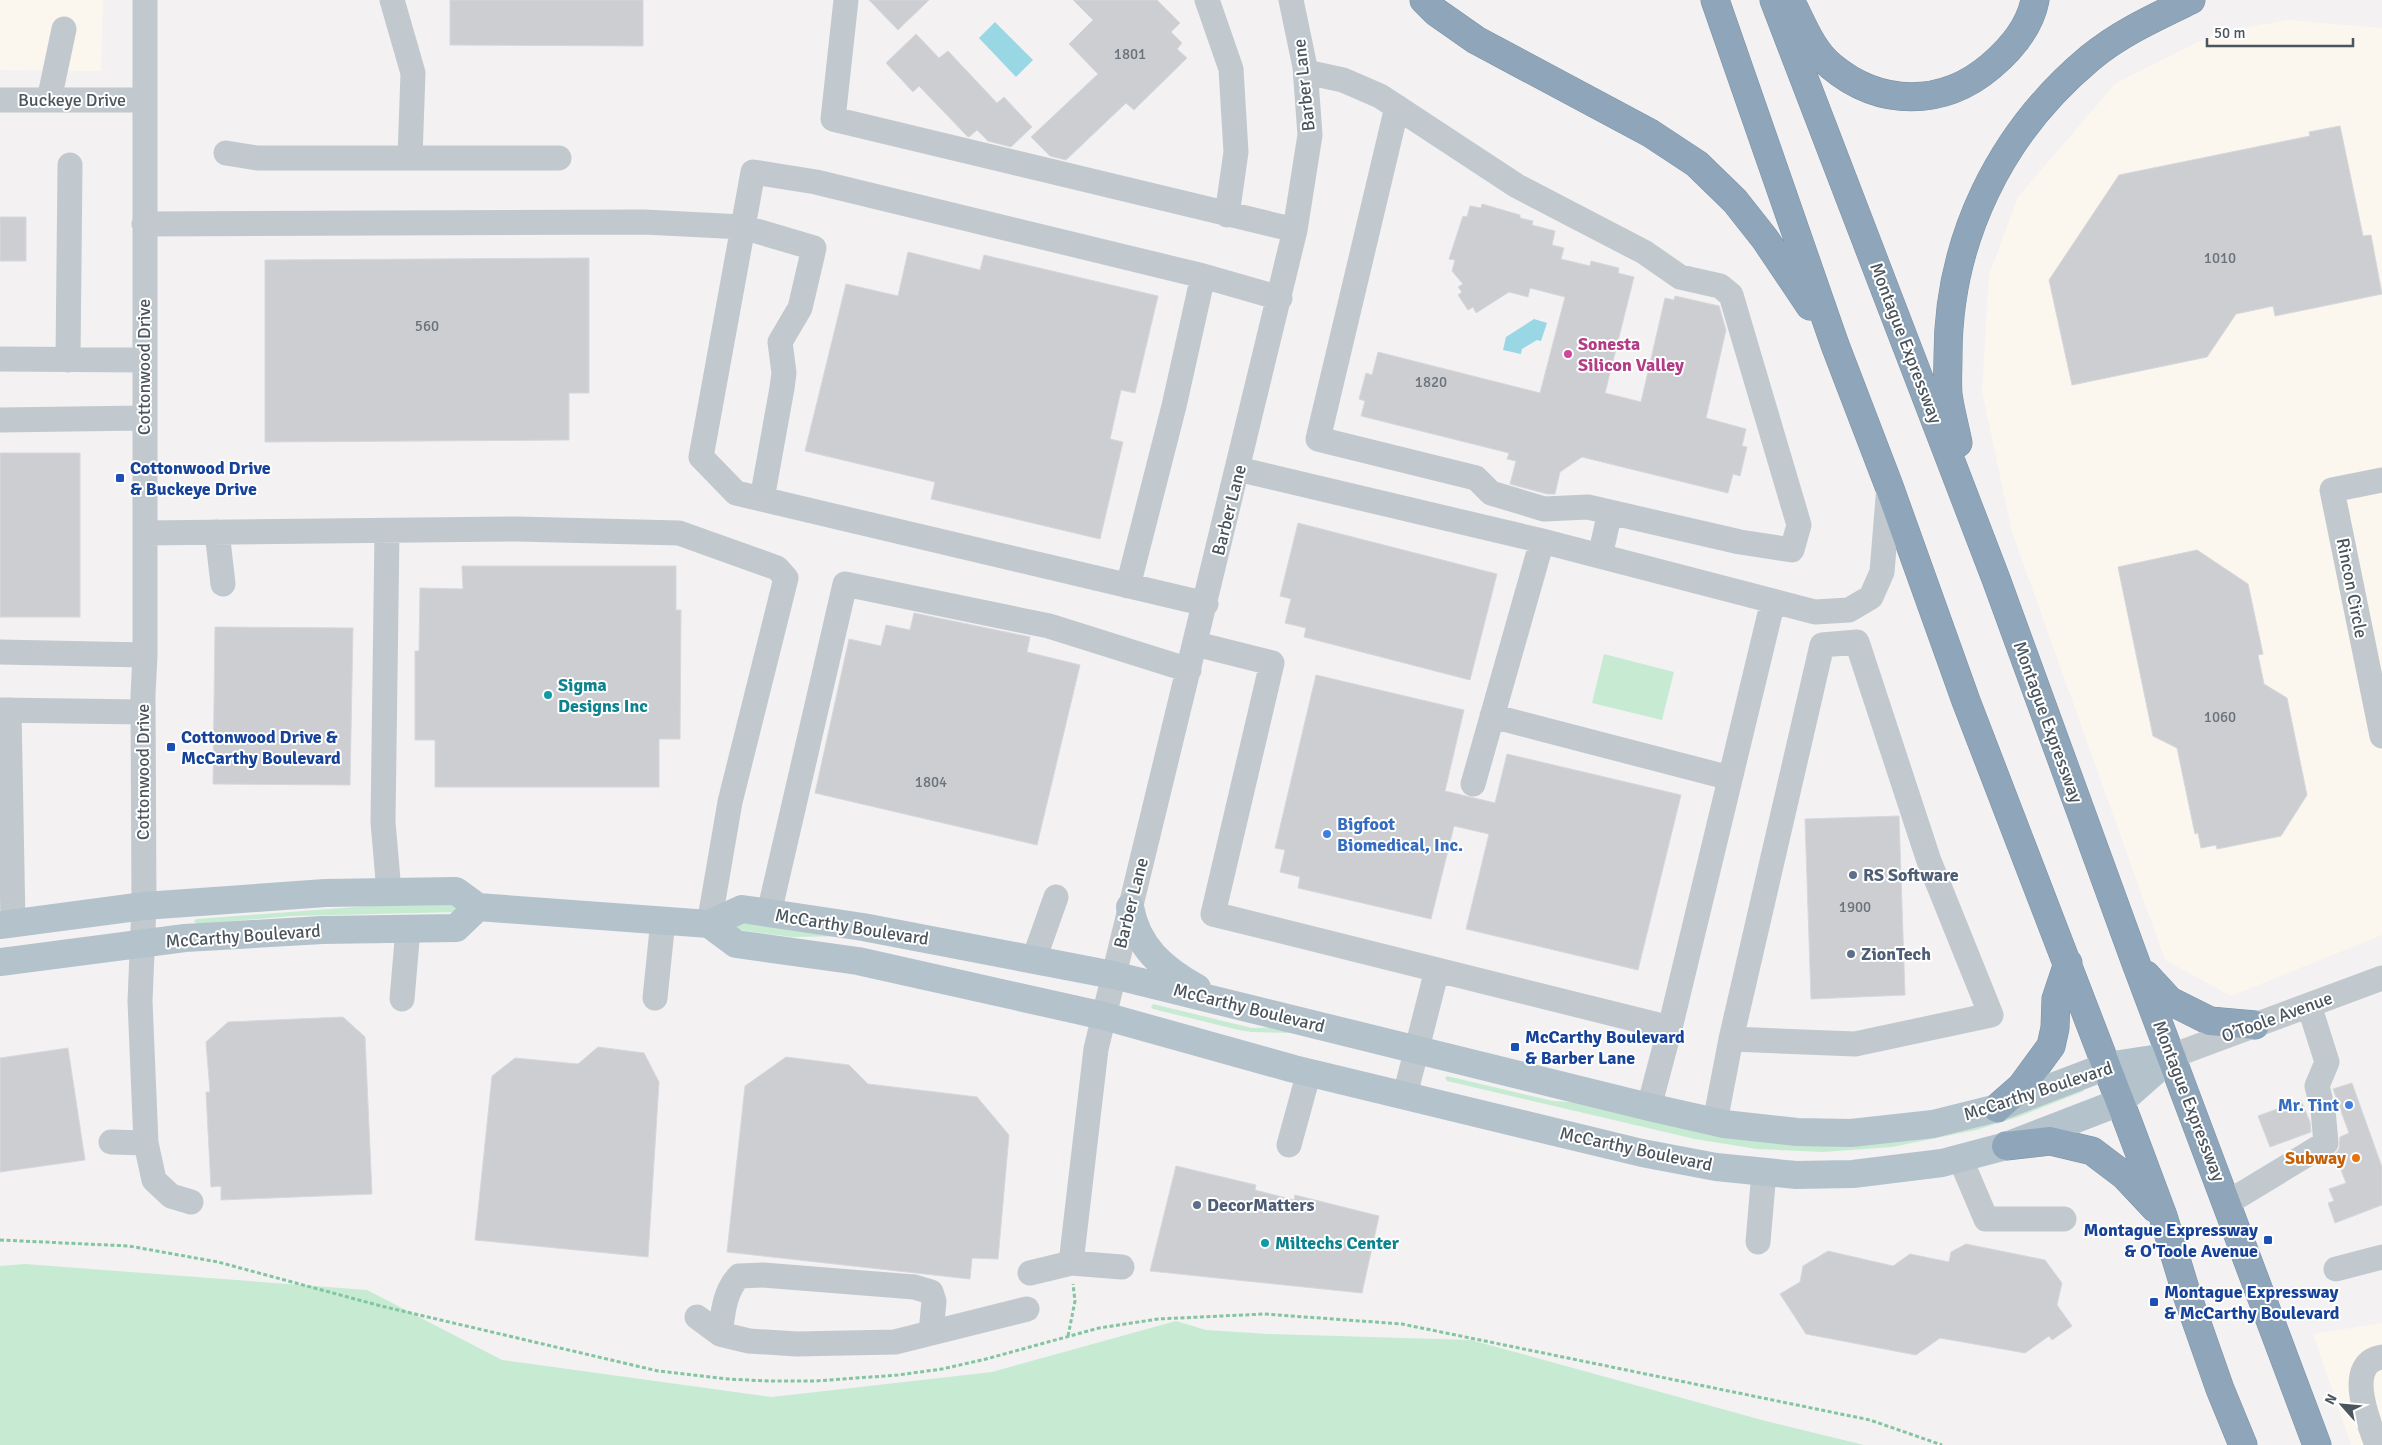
<svg xmlns="http://www.w3.org/2000/svg" width="2382" height="1445" font-family="Signika,sans-serif">
  <rect width="100%" height="100%" fill="#f3f1f2"/>
  <path fill="#fbf6ee" d="M0 0H103L101 71 0 70Z
    M2288 20 2382 28V935L2231 996 2165 960 2012 532 1982 391 1989 275 2018 197 2116 83 2216 33Z
    M2382 1323V1445H2351L2313 1334Z"/>
  <path fill="#c6ebd2" d="M1604 654 1674 672 1662 720 1592 703Z
    M459 899V912L293 916 196 924 194 921 197 919Z
    M735 919 850 936 792 937 739 930 734 925Z
    M1153 1004 1252 1028 1287 1027 1295 1033 1252 1032 1239 1030 1153 1009 1151 1007Z
    M1447 1076 1553 1101 1588 1103 1758 1139 2082 1089 2084 1091 2018 1117 1976 1130 1892 1147 1823 1152 1757 1149 1695 1139 1447 1081 1445 1078Z
    M25 1264 367 1290 502 1360 772 1397 992 1372 1176 1321 1206 1330 1268 1334 1471 1340 1762 1420 1864 1445H0V1266Z"/>
  <path fill="#98d7e3" d="M995 22 1033 60 1016 77 979 38Z
    M1534 319 1547 323 1541 341 1537 340 1522 349 1521 354 1503 350 1506 337Z"/>
  <path fill="#ccced2" stroke="#d6d8dc" d="M450 0H643V46L450 45Z
    M869 0H929L898 30Z
    M1073 0H1157L1180 23 1171 32 1182 43 1177 49 1187 58 1134 110 1126 103 1066 160 1050 156 1031 137 1098 74 1069 44 1093 20Z
    M916 34 939 58 948 51 997 103 1004 97 1032 127 1011 147 988 141 977 130 969 137 967 136 919 86 913 92 886 63Z
    M2340 126 2363 236 2371 235 2382 294 2275 316 2273 306 2236 314 2207 357 2072 385 2049 280 2119 175 2310 136 2309 132Z
    M1482 204 1520 215V218L1533 221 1532 225 1555 231 1552 245 1564 248 1561 259 1590 266 1591 261 1619 268 1618 273 1634 277 1605 393 1641 402 1665 298 1674 300 1675 296 1719 306 1726 330 1706 418 1746 429 1742 446 1747 447 1740 476 1733 474 1728 493 1582 457 1560 472 1555 494H1547L1510 484 1516 461 1507 459 1509 453 1361 416 1365 401 1359 399 1366 373 1372 375 1378 352 1540 393 1565 297 1530 288 1528 297 1509 292 1476 313 1473 307 1468 310 1458 295 1462 292 1458 287 1463 284 1452 271 1455 260 1449 259 1463 216 1467 217 1470 206 1481 208Z
    M0 217H26V261H0Z
    M908 252 980 270 984 255 1158 296 1135 393 1121 390 1110 439 1123 442 1100 539 931 499 935 482 805 451 846 284 898 296Z
    M589 258V393H569V440L265 442V260Z
    M0 453H80V617H0Z
    M1298 523 1497 574 1470 680 1304 637 1306 628 1285 623 1291 599 1280 596Z
    M2197 550 2248 584 2263 654 2258 655 2264 684 2287 698 2307 795 2281 836 2217 849 2216 845 2201 848 2198 833 2195 834 2177 748 2153 736 2118 567Z
    M462 566H676V610H681L680 739H659V787H435V740H415V651H419L420 588 463 589Z
    M914 613 1030 637 1027 652 1080 665 1037 845 815 793 849 639 881 646 886 625 910 630Z
    M215 627 353 628 350 785 213 784Z
    M1316 675 1464 710 1445 791 1495 803 1507 754 1681 795 1638 970 1466 929 1489 834 1454 826 1431 919 1298 888 1300 877 1280 872 1285 850 1275 848Z
    M1899 816 1905 995 1811 999 1805 819Z
    M343 1017 365 1037 372 1194 221 1200V1186L211 1187 206 1092H210L206 1042 228 1022Z
    M598 1047 644 1053 659 1082 648 1257 475 1240 492 1076 515 1058 578 1064Z
    M68 1048 85 1160 0 1172V1058Z
    M786 1057 849 1065 868 1084 977 1097 1009 1135 998 1259 972 1258 970 1279 727 1252 745 1086Z
    M2352 1083 2382 1167V1205L2335 1223 2328 1203 2334 1201 2329 1189 2346 1183 2335 1154 2339 1149 2340 1137 2349 1133 2333 1089Z
    M2301 1100 2310 1122 2311 1132 2270 1147 2258 1116Z
    M1176 1166 1256 1185 1255 1190 1294 1200 1295 1195 1379 1216 1362 1293 1150 1271Z
    M1966 1244 2045 1260 2062 1283 2057 1305 2072 1326 2052 1340 2049 1336 2025 1353 1940 1338 1916 1355 1806 1334 1780 1294 1800 1282 1803 1266 1828 1251 1893 1266 1910 1254 1949 1262 1951 1252Z"/>
  <g fill="none" stroke-linecap="round" stroke-linejoin="round">
    <g stroke="#7a91a5" stroke-width="29">
      <path id="highway" d="M1424 0 1436 12 1476 40 1650 133 1697 164 1735 201 1765 239 1810 306
        M1715 0 1835 345 1889 486 1966 701 2129 1125 2163 1216 2186 1292 2220 1389 2243 1445
        M1774 0 1996 579 2137 966 2317 1445
        M1794 8C1804 28 1813 51 1831 66 1880 107 1943 107 1991 66 2011 49 2030 26 2035 0
        M1958 443C1955 427 1950 410 1948 394 1947 382 1948 369 1948 356 1948 240 2000 133 2090 58 2120 33 2156 17 2191 0
        M2146 975 2170 1001 2210 1021 2255 1025
        M1997 1108 2021 1087 2051 1046 2055 1028 2056 999 2068 963
        M2006 1146 2050 1141 2092 1151 2125 1176 2155 1208"/>
    </g>
    <path stroke="#82c5a0" stroke-width="3" stroke-dasharray="4 2.5" stroke-linecap="butt" d="M0 1240 129 1246 218 1262 381 1306 658 1371 728 1379 768 1381H815L898 1375 942 1369 986 1359 1099 1328 1158 1319 1264 1314 1402 1324 1870 1420 1942 1445
      M1068 1336 1075 1301 1073 1284"/>
    <path stroke="#c1c9ce" stroke-width="25" d="M145 0V655L143 695 144 906 140 1001 146 1143 154 1180 171 1196 191 1202
      M392 0 413 73 410 157
      M846 0 833 119 1295 230
      M1207 0 1231 69 1236 152 1227 215
      M1306 72 1343 80 1380 96 1517 186 1644 252 1680 277 1720 286 1731 295 1799 525 1792 550 1740 542 1588 507 1544 509 1491 493 1476 478 1318 439 1397 107
      M0 100H143
      M49 100 64 29
      M226 153 257 158H559
      M144 224 644 222 743 227 814 248 800 308 780 342 784 373 782 388 762 499
      M0 359 144 360
      M68 360 70 165
      M0 420 144 418
      M1238 469 1542 541 1815 612 1849 610 1871 597 1882 572 1889 486
      M2382 480 2332 490 2382 736
      M387 531 383 822 389 892
      M217 532 223 584
      M145 533 517 529 679 533 777 568 786 578 730 802 709 924
      M1600 556 1610 512
      M1128 586 1174 406 1203 276
      M1206 604 736 493 701 457 753 172 816 182 1203 276 1280 298
      M1196 644 1272 663 1213 914 1670 1028 1773 601
      M0 652 145 655
      M0 710 143 712
      M9 710 13 923
      M1492 716 1730 778
      M1473 784 1542 541
      M769 913 845 584 1049 626 1189 670
      M1034 959 1056 897
      M655 998 663 920
      M402 999 408 929
      M2172 1056 2382 978
      M1405 1095 1437 970
      M1649 1107 1670 1028
      M1715 1122 1731 1039 1822 645 1857 642 1929 861 1991 1015 1855 1044 1731 1039
      M111 1142 146 1143
      M1289 1145 1309 1072
      M1960 1158 1986 1219H2064
      M2227 1203 2326 1143 2323 1110 2317 1086 2327 1062 2309 1005
      M1758 1242 1764 1172
      M1071 1263 1096 1049 1295 230 1310 135 1305 67 1291 0
      M2336 1269 2382 1257
      M1030 1273 1071 1263 1122 1267
      M697 1317 720 1334 749 1341 797 1344 895 1342 1027 1309
      M720 1334C723 1313 724 1292 739 1276L763 1275 914 1287 931 1292 934 1301 931 1333
      M2377 1445C2369 1423 2343 1363 2382 1357"/>
    <path stroke="#b4c2cc" stroke-width="28" d="M1130 907C1137 947 1163 969 1197 988
      M709 924 736 944 858 961 1104 1016 1294 1069 1642 1153 1716 1167 1796 1175 1853 1174 1942 1163 2006 1146 2120 1102 2172 1056
      M0 925 144 906 325 893 456 891 478 907 709 924 742 909 863 927 1113 975 1649 1107 1724 1124 1797 1132 1851 1133 1933 1124 1997 1108 2107 1066 2172 1056
      M0 962 185 938 322 930 456 928 478 907"/>
    <use href="#highway" stroke="#8fa6ba" stroke-width="28"/>
  </g>
  <circle fill="#d1479c" stroke="#fff" stroke-width="2" cx="1568" cy="354" r="5"/>
  <g fill="#1a4fb4" stroke="#fff" stroke-width="2">
    <rect x="115" y="473" width="10" height="10" rx="2.5"/>
    <rect x="166" y="742" width="10" height="10" rx="2.5"/>
    <rect x="1510" y="1042" width="10" height="10" rx="2.5"/>
    <rect x="2263" y="1235" width="10" height="10" rx="2.5"/>
    <rect x="2149" y="1297" width="10" height="10" rx="2.5"/>
  </g>
  <g fill="#0f9aa8" stroke="#fff" stroke-width="2">
    <circle cx="548" cy="695" r="5"/>
    <circle cx="1265" cy="1243" r="5"/>
  </g>
  <g fill="#3f7fe0" stroke="#fff" stroke-width="2">
    <circle cx="1327" cy="834" r="5"/>
    <circle cx="2349" cy="1105" r="5"/>
  </g>
  <g fill="#5c6f8a" stroke="#fff" stroke-width="2">
    <circle cx="1853" cy="875" r="5"/>
    <circle cx="1851" cy="954" r="5"/>
    <circle cx="1197" cy="1205" r="5"/>
  </g>
  <circle fill="#e8710a" stroke="#fff" stroke-width="2" cx="2356" cy="1158" r="5"/>
  <g text-anchor="middle" dominant-baseline="central" stroke-width="4" stroke-linejoin="round" paint-order="stroke">
    <g font-size="15" fill="#6b737a">
      <text x="1130" y="54">1801</text>
      <text x="2220" y="258">1010</text>
      <text x="427" y="326">560</text>
      <text x="1431" y="382">1820</text>
      <text x="2220" y="717">1060</text>
      <text x="931" y="782">1804</text>
      <text x="1855" y="907">1900</text>
    </g>
    <g font-size="18" fill="#4b555d" stroke="#fff">
      <text transform="translate(1304 85) rotate(-96)">Barber Lane</text>
      <text x="72" y="100">Buckeye Drive</text>
      <text transform="translate(1906 343) rotate(69)">Montague Expressway</text>
      <text transform="translate(144 367) rotate(-90)">Cottonwood Drive</text>
      <text transform="translate(1229 510) rotate(-76)">Barber Lane</text>
      <text transform="translate(2352 588) rotate(79)">Rincon Circle</text>
      <text transform="translate(2048 722) rotate(70)">Montague Expressway</text>
      <text transform="translate(143 772) rotate(-90)">Cottonwood Drive</text>
      <text transform="translate(1131 903) rotate(-76)">Barber Lane</text>
      <text transform="translate(852 927) rotate(9)">McCarthy Boulevard</text>
      <text transform="translate(243 936) rotate(-4)">McCarthy Boulevard</text>
      <text transform="translate(1249 1008) rotate(14)">McCarthy Boulevard</text>
      <text transform="translate(2277 1017) rotate(-20)">O’Toole Avenue</text>
      <text transform="translate(2038 1091) rotate(-18)">McCarthy Boulevard</text>
      <text transform="translate(2189 1101) rotate(69)">Montague Expressway</text>
      <text transform="translate(1636 1149) rotate(12)">McCarthy Boulevard</text>
    </g>
    <g font-size="18" font-weight="bold" fill="#b23c85" stroke="#fff" text-anchor="start">
      <text x="1578" y="344">Sonesta<tspan x="1578" dy="21">Silicon Valley</tspan></text>
    </g>
    <g font-size="18" font-weight="bold" fill="#164399" stroke="#fff" text-anchor="start">
      <text x="130" y="468">Cottonwood Drive<tspan x="130" dy="21">&amp; Buckeye Drive</tspan></text>
      <text x="181" y="737">Cottonwood Drive &amp;<tspan x="181" dy="21">McCarthy Boulevard</tspan></text>
      <text x="1525" y="1037">McCarthy Boulevard<tspan x="1525" dy="21">&amp; Barber Lane</tspan></text>
      <text x="2258" y="1230" text-anchor="end">Montague Expressway<tspan x="2258" dy="21">&amp; O'Toole Avenue</tspan></text>
      <text x="2164" y="1292">Montague Expressway<tspan x="2164" dy="21">&amp; McCarthy Boulevard</tspan></text>
    </g>
    <g font-size="18" font-weight="bold" fill="#0d838f" stroke="#fff" text-anchor="start">
      <text x="558" y="685">Sigma<tspan x="558" dy="21">Designs Inc</tspan></text>
      <text x="1275" y="1243">Miltechs Center</text>
    </g>
    <g font-size="18" font-weight="bold" fill="#366cbe" stroke="#fff" text-anchor="start">
      <text x="1337" y="824">Bigfoot<tspan x="1337" dy="21">Biomedical, Inc.</tspan></text>
      <text x="2339" y="1105" text-anchor="end">Mr. Tint</text>
    </g>
    <g font-size="18" font-weight="bold" fill="#4e5e75" stroke="#fff" text-anchor="start">
      <text x="1863" y="875">RS Software</text>
      <text x="1861" y="954">ZionTech</text>
      <text x="1207" y="1205">DecorMatters</text>
    </g>
    <g font-size="18" font-weight="bold" fill="#c56008" stroke="#fff" text-anchor="end">
      <text x="2346" y="1158">Subway</text>
    </g>
  </g>
  <g transform="translate(2342 1405) rotate(297)" stroke="#ffffff" stroke-width="4" paint-order="stroke">
  <path d="M0-4L9 19L0 12L-9 19Z" fill="#4b555d"/>
  <text y="-8" font-size="14" font-weight="bold" text-anchor="middle" fill="#4b555d">N</text>
  </g>
  <path d="M2207 38v8h146v-8" fill="none" stroke="#4b555d" stroke-width="2.5"/>
  <text x="2214" y="38" font-size="15" fill="#4b555d" stroke="#ffffff" stroke-width="4" paint-order="stroke">50 m</text>
</svg>
